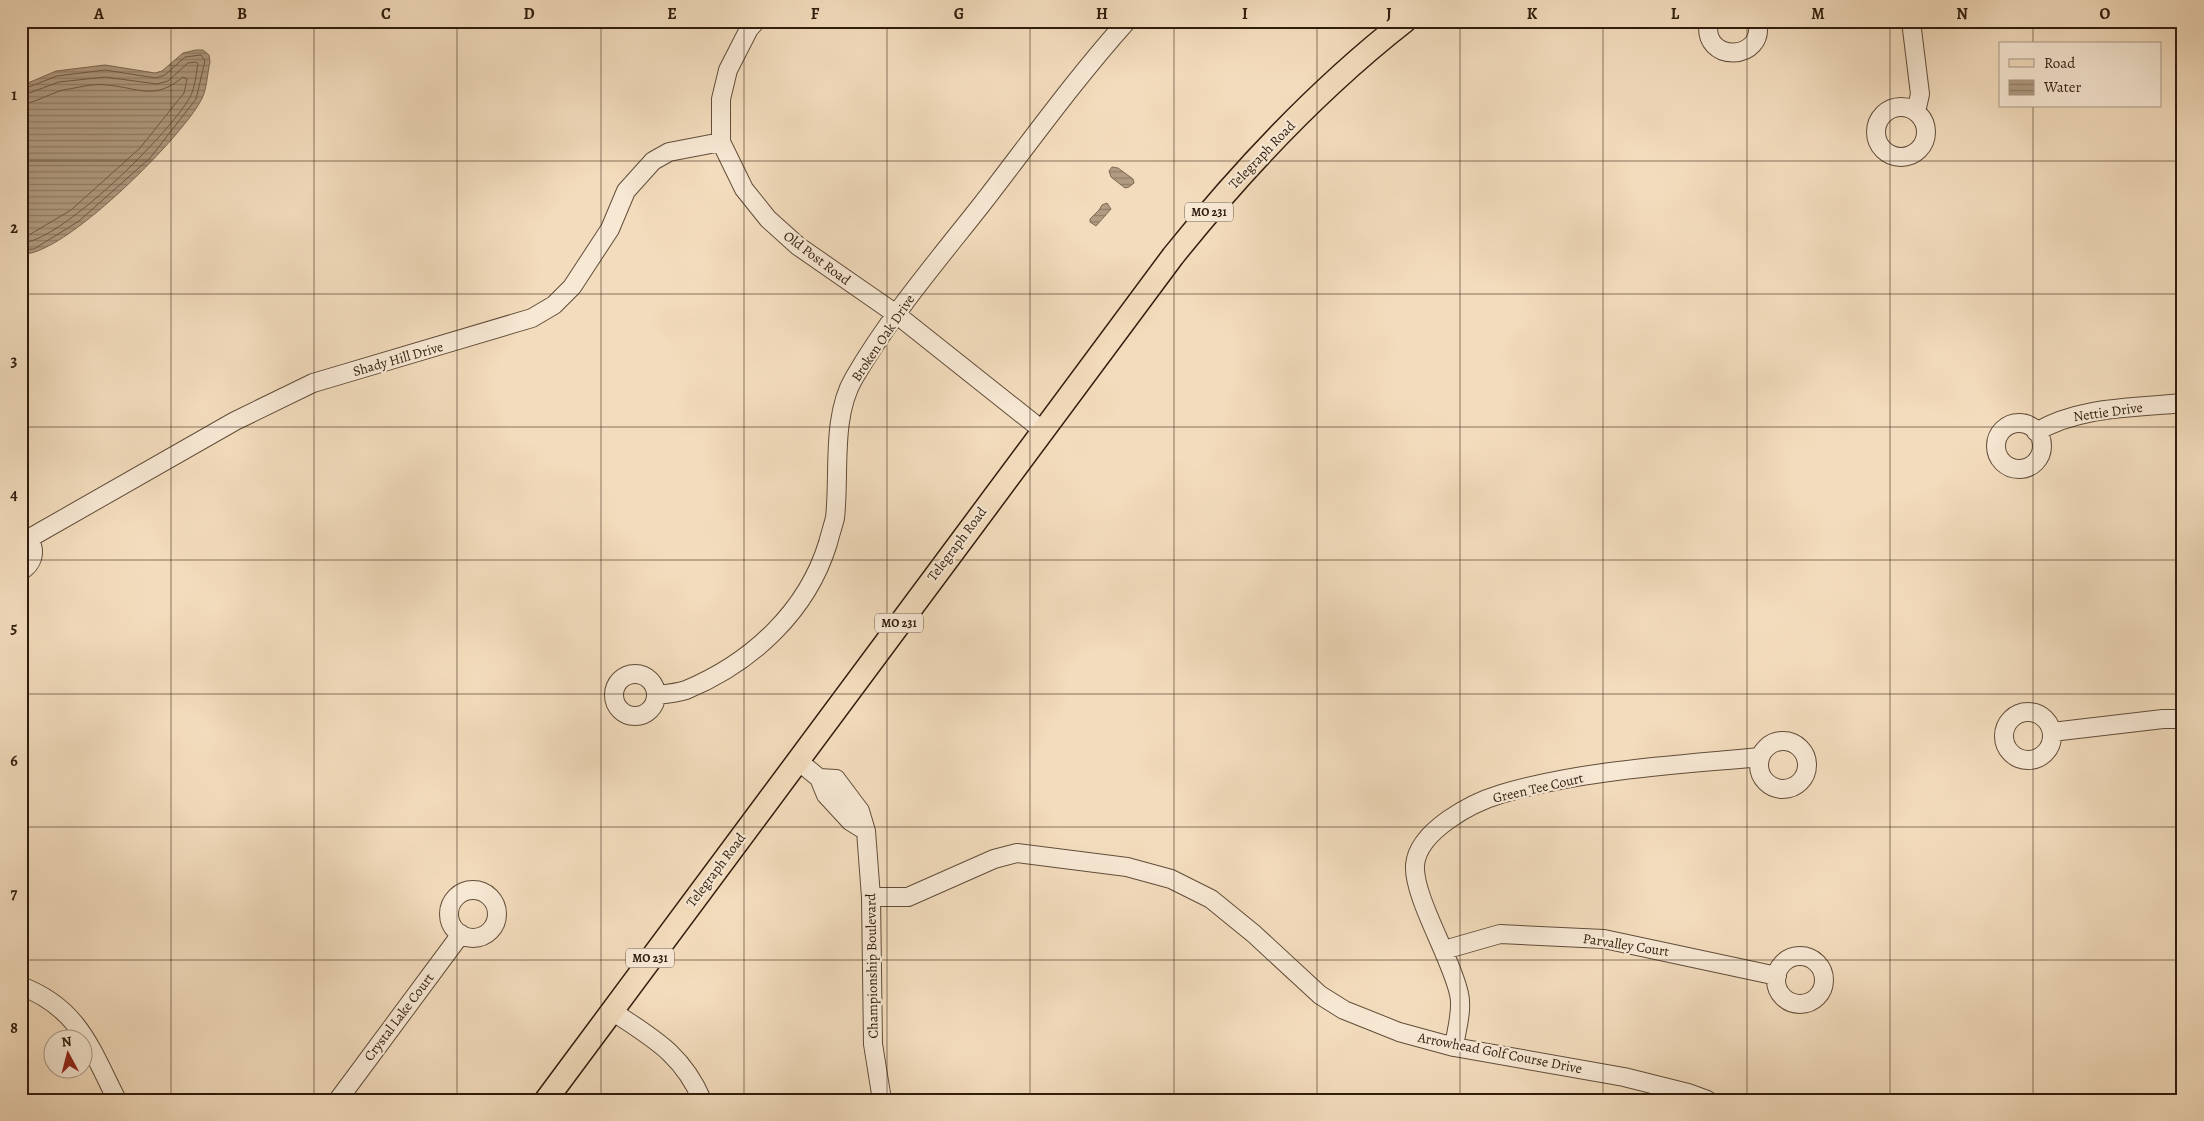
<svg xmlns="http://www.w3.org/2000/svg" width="2204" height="1121" font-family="Alegreya,serif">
  <defs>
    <pattern id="water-rules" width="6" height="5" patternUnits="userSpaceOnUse" patternTransform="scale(1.25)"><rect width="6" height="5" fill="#b19b81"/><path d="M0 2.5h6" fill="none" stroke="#907e68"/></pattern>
  </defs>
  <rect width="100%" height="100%" fill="#f3dcbd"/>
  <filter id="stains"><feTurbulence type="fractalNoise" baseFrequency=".004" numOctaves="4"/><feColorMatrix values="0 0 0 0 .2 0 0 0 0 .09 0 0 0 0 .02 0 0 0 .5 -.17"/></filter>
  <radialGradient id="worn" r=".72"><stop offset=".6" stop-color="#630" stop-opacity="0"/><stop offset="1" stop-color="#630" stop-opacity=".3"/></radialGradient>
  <path fill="url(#water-rules)" stroke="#7d6953" d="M196 50H203L209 55 210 62C207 74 207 92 200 102 180 139 62 258 21 254V86L56 71 105 65 155 73 162 71 183 53Z
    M1112 167 1118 168 1133 179 1134 183 1129 187 1125 188 1111 177 1109 171Z
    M1107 203 1111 209 1096 226 1090 222V219L1099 210 1102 205Z"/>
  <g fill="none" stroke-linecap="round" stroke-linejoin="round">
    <path stroke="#705c47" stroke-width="1" d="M21 90 57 76 105 70 156 78 165 75 185 57 201 55 205 61 196 99 150 158 79 221 34 249 21 250
      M21 96 59 82 105 77 157 84 168 81 188 63 196 62 198 64C196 74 195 88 190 97 171 132 60 243 21 243
      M21 104C38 103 52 91 69 89 81 87 95 83 107 85 140 88 154 101 183 77L187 79 184 93 140 148 71 210 29 235 21 236"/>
    <g stroke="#614d39" stroke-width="20">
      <path id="minor" d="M756 21 749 29 728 70 721 99V142L744 189 768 219 798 246 896 314 1042 430
        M1709 21C1700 64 1767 62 1757 21
        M1911 21 1920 94 1916 112
        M1876 132a25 25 0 1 1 50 0a25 25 0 1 1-50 0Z
        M1996 446a23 23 0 1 1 46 0a23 23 0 1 1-46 0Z
        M2036 432C2080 406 2134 408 2183 403
        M21 534C38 543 36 562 21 571
        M28 539 235 421 313 383 532 318 554 305 572 287 610 229 626 191 653 161 669 152 721 142
        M614 695a21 21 0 1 1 42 0a21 21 0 1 1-42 0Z
        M656 695C666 694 677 693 686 690 751 663 807 612 828 543 830 535 833 526 835 518 840 474 831 417 854 378 890 316 938 260 982 204 1030 142 1075 79 1127 21
        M2004 736a24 24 0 1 1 48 0a24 24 0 1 1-48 0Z
        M2052 732 2163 719H2183
        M1759 765a24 24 0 1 1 48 0a24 24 0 1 1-48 0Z
        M797 760 819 778 826 795 850 821 866 831 871 897 873 1044 882 1100
        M819 778 836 779 860 811 866 831
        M449 914a24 24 0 1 1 48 0a24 24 0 1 1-48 0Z
        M871 897H908L994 859 1017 853 1127 867 1171 879 1211 899 1254 934 1320 995 1344 1010 1399 1032 1454 1047 1624 1077 1688 1093 1707 1100
        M1444 950 1500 934 1604 939 1777 976
        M1776 980a24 24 0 1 1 48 0a24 24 0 1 1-48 0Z
        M21 986C79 1008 91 1049 117 1100
        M612 1011C652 1038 682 1053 702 1100
        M1454 1047C1456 1031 1463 1010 1459 994 1452 959 1413 897 1415 865 1418 831 1471 803 1501 794 1581 770 1677 765 1760 757
        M338 1100 461 934"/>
    </g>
    <g stroke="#301d0d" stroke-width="25">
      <path id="major" d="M546 1100 1173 256C1242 170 1318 89 1405 21"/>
    </g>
    <use href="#minor" stroke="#f7e8d4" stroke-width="18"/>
    <use href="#major" stroke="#f3dcbd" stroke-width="22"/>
  </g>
  <path fill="none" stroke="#301d0d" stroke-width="1" stroke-opacity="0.55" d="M171 21V1100M314 21V1100M457 21V1100M601 21V1100M744 21V1100M887 21V1100M1030 21V1100M1174 21V1100M1317 21V1100M1460 21V1100M1603 21V1100M1747 21V1100M1890 21V1100M2033 21V44M2033 106V1100M21 161H2183M21 294H2183M21 427H2183M21 560H2183M21 694H2183M21 827H2183M21 960H2183"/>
  <g text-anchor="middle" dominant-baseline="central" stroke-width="4.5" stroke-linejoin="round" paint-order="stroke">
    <g fill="#f7e8d4" stroke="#6c5a49" stroke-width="1">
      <rect x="1185" y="202.5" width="48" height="19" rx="4"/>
      <rect x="875" y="613.5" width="48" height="19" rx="4"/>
      <rect x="626" y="948.5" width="48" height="19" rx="4"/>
    </g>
    <g font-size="12" font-weight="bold" fill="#301d0d">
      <text x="1209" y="212">MO 231</text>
      <text x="899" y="623">MO 231</text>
      <text x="650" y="958">MO 231</text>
    </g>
    <g font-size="14" fill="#301d0d" stroke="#f7e8d4">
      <text transform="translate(1262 155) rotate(-46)">Telegraph Road</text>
      <text transform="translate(817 258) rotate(37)">Old Post Road</text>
      <text transform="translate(883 338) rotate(-56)">Broken Oak Drive</text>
      <text transform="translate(398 359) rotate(-16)">Shady Hill Drive</text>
      <text transform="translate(2108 412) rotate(-8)">Nettie Drive</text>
      <text transform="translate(957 544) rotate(-53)">Telegraph Road</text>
      <text transform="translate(1538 788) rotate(-13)">Green Tee Court</text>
      <text transform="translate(716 870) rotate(-53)">Telegraph Road</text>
      <text transform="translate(1626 945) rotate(9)">Parvalley Court</text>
      <text transform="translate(872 966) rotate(-91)">Championship Boulevard</text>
      <text transform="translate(399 1017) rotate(-53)">Crystal Lake Court</text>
      <text transform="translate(1500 1053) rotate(11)">Arrowhead Golf Course Drive</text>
    </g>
  </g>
  <rect width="2204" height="1121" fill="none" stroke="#f3dcbd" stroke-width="55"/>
  <rect x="1999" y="42" width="162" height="65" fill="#f7e8d4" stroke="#a79784"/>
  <rect x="2009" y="59" width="25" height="8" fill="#f3dcbd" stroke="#a79784"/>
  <text x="2044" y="68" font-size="15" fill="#301d0d">Road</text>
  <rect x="2009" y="80" width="25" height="15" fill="url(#water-rules)" stroke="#a79784"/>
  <text x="2044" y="92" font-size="15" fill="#301d0d">Water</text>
  <g transform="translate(68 1054) rotate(353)"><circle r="24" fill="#f7e8d4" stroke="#a79784"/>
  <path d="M0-4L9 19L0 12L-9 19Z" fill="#8f2418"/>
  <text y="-8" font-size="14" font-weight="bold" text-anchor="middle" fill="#301d0d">N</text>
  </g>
  <rect x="28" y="28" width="2148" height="1066" fill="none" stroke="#301d0d" stroke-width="2"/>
  <g font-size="16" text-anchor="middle" font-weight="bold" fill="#301d0d">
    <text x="99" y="19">A</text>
    <text x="242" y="19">B</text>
    <text x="386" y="19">C</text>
    <text x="529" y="19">D</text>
    <text x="672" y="19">E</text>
    <text x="815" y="19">F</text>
    <text x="959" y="19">G</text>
    <text x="1102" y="19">H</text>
    <text x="1245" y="19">I</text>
    <text x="1389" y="19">J</text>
    <text x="1532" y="19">K</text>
    <text x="1675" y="19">L</text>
    <text x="1818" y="19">M</text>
    <text x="1962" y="19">N</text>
    <text x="2105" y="19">O</text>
    <text x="14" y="100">1</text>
    <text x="14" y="233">2</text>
    <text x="14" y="366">3</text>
    <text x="14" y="500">4</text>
    <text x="14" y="633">5</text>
    <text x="14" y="766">6</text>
    <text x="14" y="899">7</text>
    <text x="14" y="1033">8</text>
  </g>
  <rect width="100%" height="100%" filter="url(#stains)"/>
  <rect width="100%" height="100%" fill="url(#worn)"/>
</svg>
